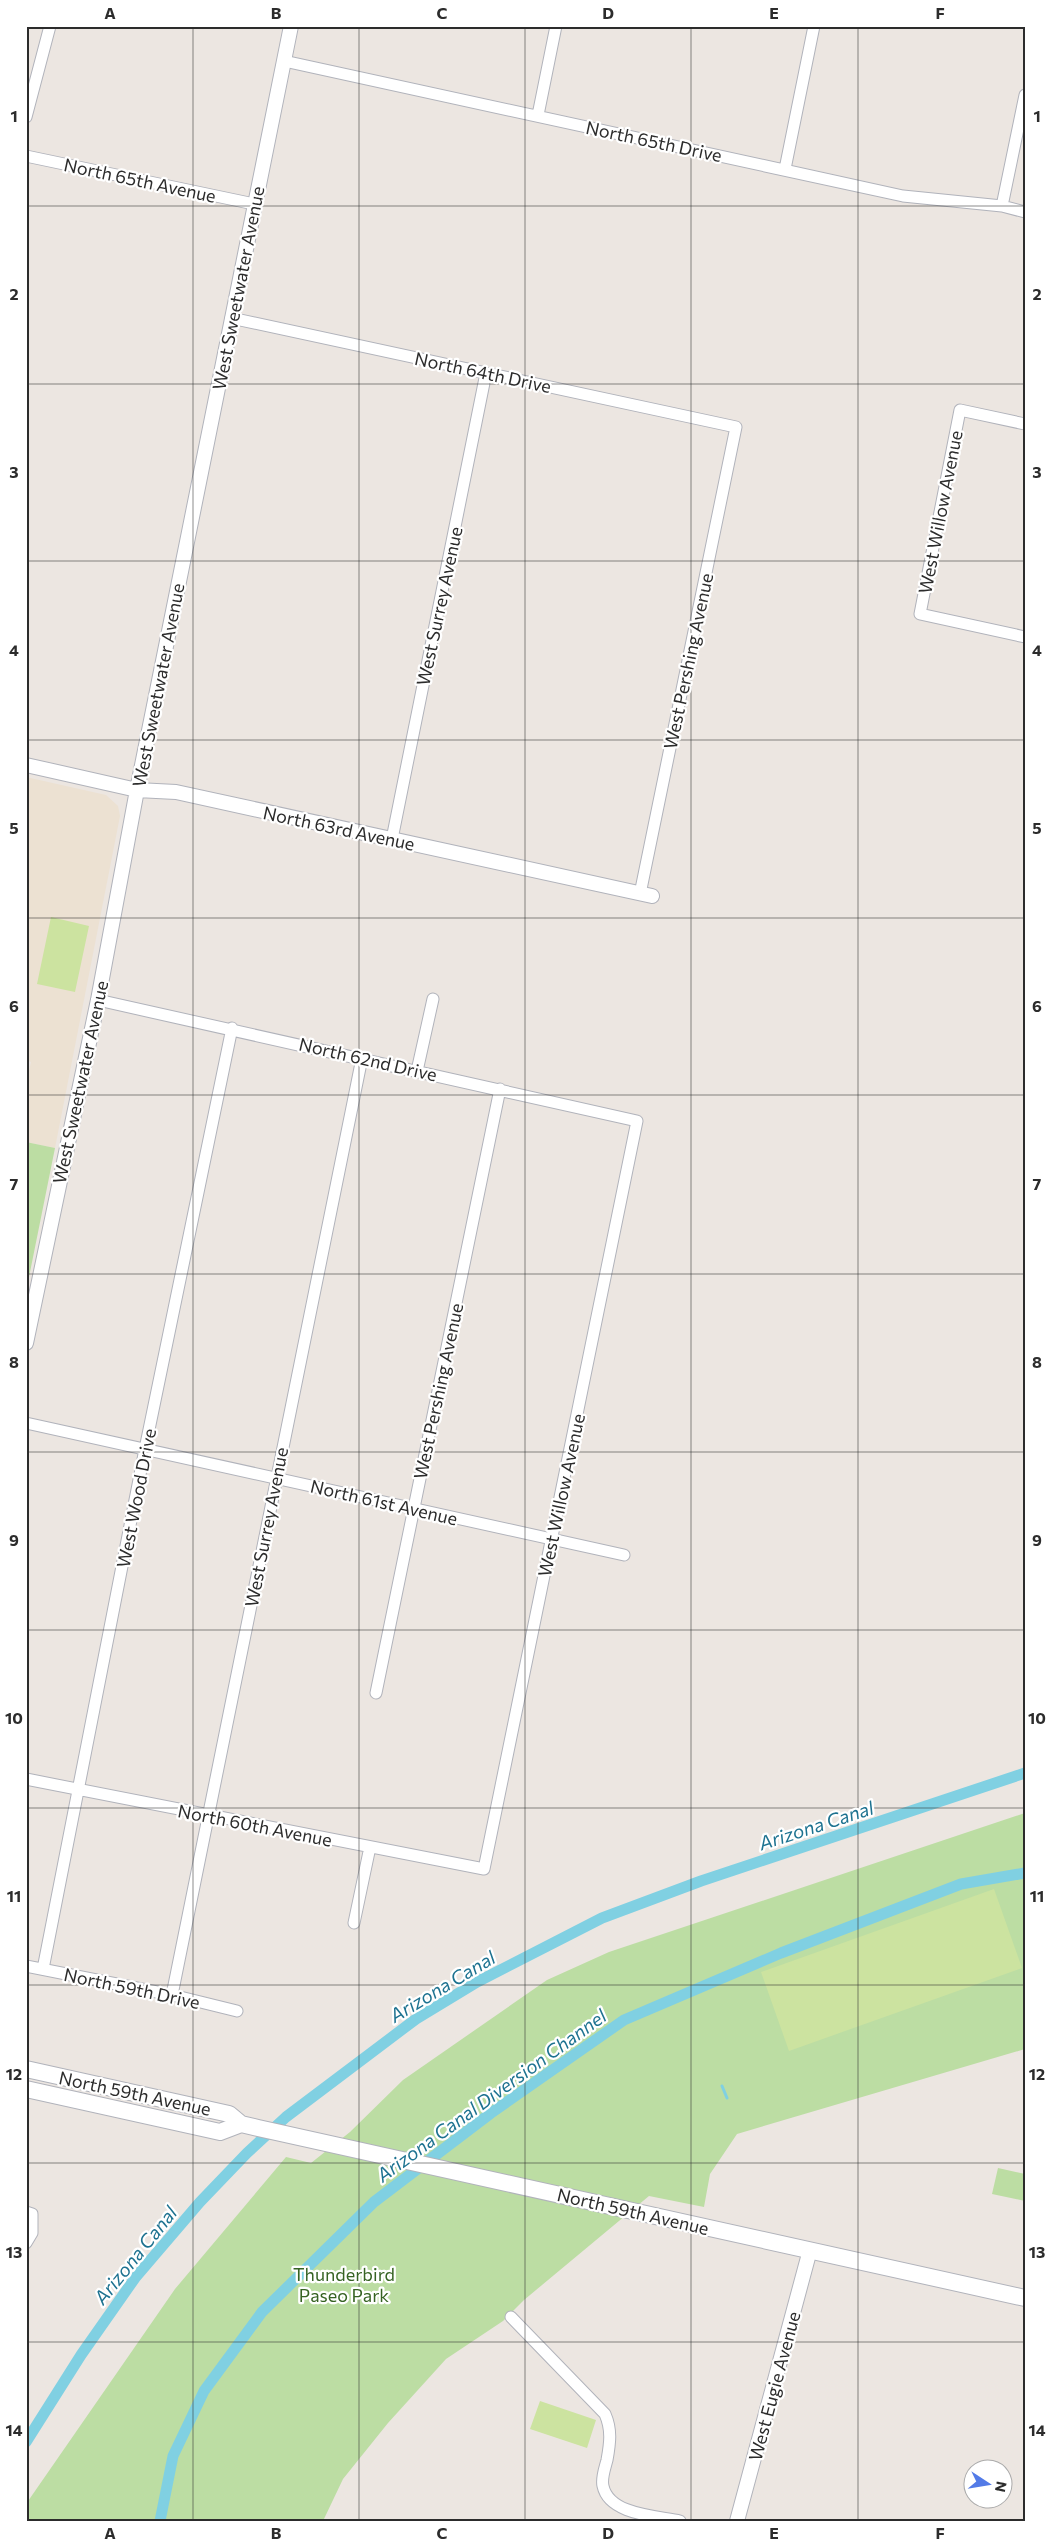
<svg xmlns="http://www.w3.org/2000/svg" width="1051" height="2547" font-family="Commissioner,sans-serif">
  <rect width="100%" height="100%" fill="#ece6e1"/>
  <path fill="#ece1d2" d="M26 777 106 795 118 806 120 816 55 1148 26 1142V1084L31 1062 26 1060Z"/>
  <path fill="#bcdda3" d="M26 1142 55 1148 26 1292Z
    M1025 1813V2049L737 2134 710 2174 704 2207 649 2196 524 2300 503 2321 446 2359 388 2423 343 2479 323 2521H26V2504L175 2289 286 2157 311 2163 350 2132 403 2080 547 1980 609 1952Z
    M998 2168 1025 2174V2201L992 2194Z"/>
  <path fill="#cce3a0" d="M51 917 89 926 75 992 37 984Z
    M994 1889 1022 1968 789 2051 761 1972Z
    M540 2401 596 2420 587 2448 530 2429Z"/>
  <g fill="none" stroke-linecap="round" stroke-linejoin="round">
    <path stroke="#80d0e2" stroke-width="3" d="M722 2086 727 2098"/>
    <path stroke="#80d0e2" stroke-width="11" d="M26 2442 81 2355 135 2278 200 2202 247 2153 286 2117 416 2019 477 1982 602 1918 701 1881 1025 1773
      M160 2521 173 2456 204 2391 262 2312 374 2202 491 2113 624 2020 781 1953 961 1884 1025 1873"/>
    <g stroke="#b1b3bb" stroke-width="13">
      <path id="minor" d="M284 61 903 196 1002 206 1025 212
        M538 115 556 26
        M26 117 50 26
        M26 156 254 204
        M785 169 814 26
        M1002 206 1025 95
        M231 318 736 427 640 894
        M1025 424 960 410 920 614 1025 637
        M392 839 486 373
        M417 1071 433 999
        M26 1423 624 1555
        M376 1693 500 1089
        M26 1779 484 1869 637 1121 98 1000
        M354 1923 370 1847
        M26 1966 172 1995 237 2011
        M43 1969 145 1449 232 1028
        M172 1995 362 1058
        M26 2212 32 2214V2233L26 2243
        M511 2317 605 2414C612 2430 610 2443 607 2460 605 2468 601 2478 603 2486 609 2515 657 2516 680 2521"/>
    </g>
    <g stroke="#b1b3bb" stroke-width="16">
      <path id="tertiary" d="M26 765 137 790 176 792 652 896
        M26 1343 98 1000 137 790 291 26
        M737 2521 810 2250"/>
    </g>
    <g stroke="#b1b3bb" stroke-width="18">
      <path id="secondary" d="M26 2069 229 2114 241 2124 258 2128 1025 2298
        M26 2089 220 2132 241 2124"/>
    </g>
    <use href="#minor" stroke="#fff" stroke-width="11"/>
    <use href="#tertiary" stroke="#fff" stroke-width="14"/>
    <use href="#secondary" stroke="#fff" stroke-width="16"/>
  </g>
  <path fill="none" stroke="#2c2c2c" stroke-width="1" stroke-opacity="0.55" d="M193 26V2521M359 26V2521M525 26V2521M691 26V2521M858 26V2521M26 206H1025M26 384H1025M26 561H1025M26 740H1025M26 918H1025M26 1095H1025M26 1274H1025M26 1452H1025M26 1630H1025M26 1808H1025M26 1985H1025M26 2163H1025M26 2342H1025"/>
  <g text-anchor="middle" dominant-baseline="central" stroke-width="4.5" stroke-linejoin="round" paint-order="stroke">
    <g font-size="18" fill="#2c2c2c" stroke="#fff">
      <text transform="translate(654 141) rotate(12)">North 65th Drive</text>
      <text transform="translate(140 180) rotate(12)">North 65th Avenue</text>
      <text transform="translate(238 288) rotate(-79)">West Sweetwater Avenue</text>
      <text transform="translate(483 372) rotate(12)">North 64th Drive</text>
      <text transform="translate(940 512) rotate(-79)">West Willow Avenue</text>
      <text transform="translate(439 606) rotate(-78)">West Surrey Avenue</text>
      <text transform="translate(688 661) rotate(-78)">West Pershing Avenue</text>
      <text transform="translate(158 685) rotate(-79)">West Sweetwater Avenue</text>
      <text transform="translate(339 828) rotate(12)">North 63rd Avenue</text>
      <text transform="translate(368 1059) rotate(13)">North 62nd Drive</text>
      <text transform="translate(80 1082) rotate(-78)">West Sweetwater Avenue</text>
      <text transform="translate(438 1391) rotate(-78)">West Pershing Avenue</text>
      <text transform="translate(561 1495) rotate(-78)">West Willow Avenue</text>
      <text transform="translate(136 1498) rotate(-79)">West Wood Drive</text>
      <text transform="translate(384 1502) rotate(13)">North 61st Avenue</text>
      <text transform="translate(266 1527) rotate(-79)">West Surrey Avenue</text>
      <text transform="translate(255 1825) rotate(11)">North 60th Avenue</text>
      <text transform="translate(132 1988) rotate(12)">North 59th Drive</text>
      <text transform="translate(135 2093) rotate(12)">North 59th Avenue</text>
      <text transform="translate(633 2211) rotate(13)">North 59th Avenue</text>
      <text transform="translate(774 2386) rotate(-75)">West Eugie Avenue</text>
    </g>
    <g font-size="18" fill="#366323" stroke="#fff">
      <text x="344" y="2274">Thunderbird<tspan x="344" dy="21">Paseo Park</tspan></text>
    </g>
    <g font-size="19" font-style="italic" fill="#1d7290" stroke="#fff">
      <text transform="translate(816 1825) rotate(-18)">Arizona Canal</text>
      <text transform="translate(442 1986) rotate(-31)">Arizona Canal</text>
      <text transform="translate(491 2095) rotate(-36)">Arizona Canal Diversion Channel</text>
      <text transform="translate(135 2255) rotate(-51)">Arizona Canal</text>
    </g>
  </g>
  <rect width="1051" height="2547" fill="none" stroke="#ffffff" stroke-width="55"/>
  <g transform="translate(988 2484) rotate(102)"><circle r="24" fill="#ffffff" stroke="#ababab"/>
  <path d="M0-4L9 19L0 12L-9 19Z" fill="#537be7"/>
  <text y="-8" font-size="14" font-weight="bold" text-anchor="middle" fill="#2c2c2c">N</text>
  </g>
  <rect x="28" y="28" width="996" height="2492" fill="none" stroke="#2c2c2c" stroke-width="2"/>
  <g font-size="16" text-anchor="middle" font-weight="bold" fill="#2c2c2c">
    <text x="110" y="19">A</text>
    <text x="276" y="19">B</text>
    <text x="442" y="19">C</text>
    <text x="608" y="19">D</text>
    <text x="774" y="19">E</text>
    <text x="940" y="19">F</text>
    <text x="14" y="122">1</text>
    <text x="1037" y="122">1</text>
    <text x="14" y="300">2</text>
    <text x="1037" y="300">2</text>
    <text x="14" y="478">3</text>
    <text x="1037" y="478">3</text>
    <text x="14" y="656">4</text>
    <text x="1037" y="656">4</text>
    <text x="14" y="834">5</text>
    <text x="1037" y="834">5</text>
    <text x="14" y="1012">6</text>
    <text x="1037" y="1012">6</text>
    <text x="14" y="1190">7</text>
    <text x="1037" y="1190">7</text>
    <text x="14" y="1368">8</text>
    <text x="1037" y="1368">8</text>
    <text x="14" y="1546">9</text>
    <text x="1037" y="1546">9</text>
    <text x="14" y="1724">10</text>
    <text x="1037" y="1724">10</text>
    <text x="14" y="1902">11</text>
    <text x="1037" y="1902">11</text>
    <text x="14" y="2080">12</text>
    <text x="1037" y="2080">12</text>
    <text x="14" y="2258">13</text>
    <text x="1037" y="2258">13</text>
    <text x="14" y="2436">14</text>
    <text x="1037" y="2436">14</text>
    <text x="110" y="2539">A</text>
    <text x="276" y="2539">B</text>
    <text x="442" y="2539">C</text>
    <text x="608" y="2539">D</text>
    <text x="774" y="2539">E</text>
    <text x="940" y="2539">F</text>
  </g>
</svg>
